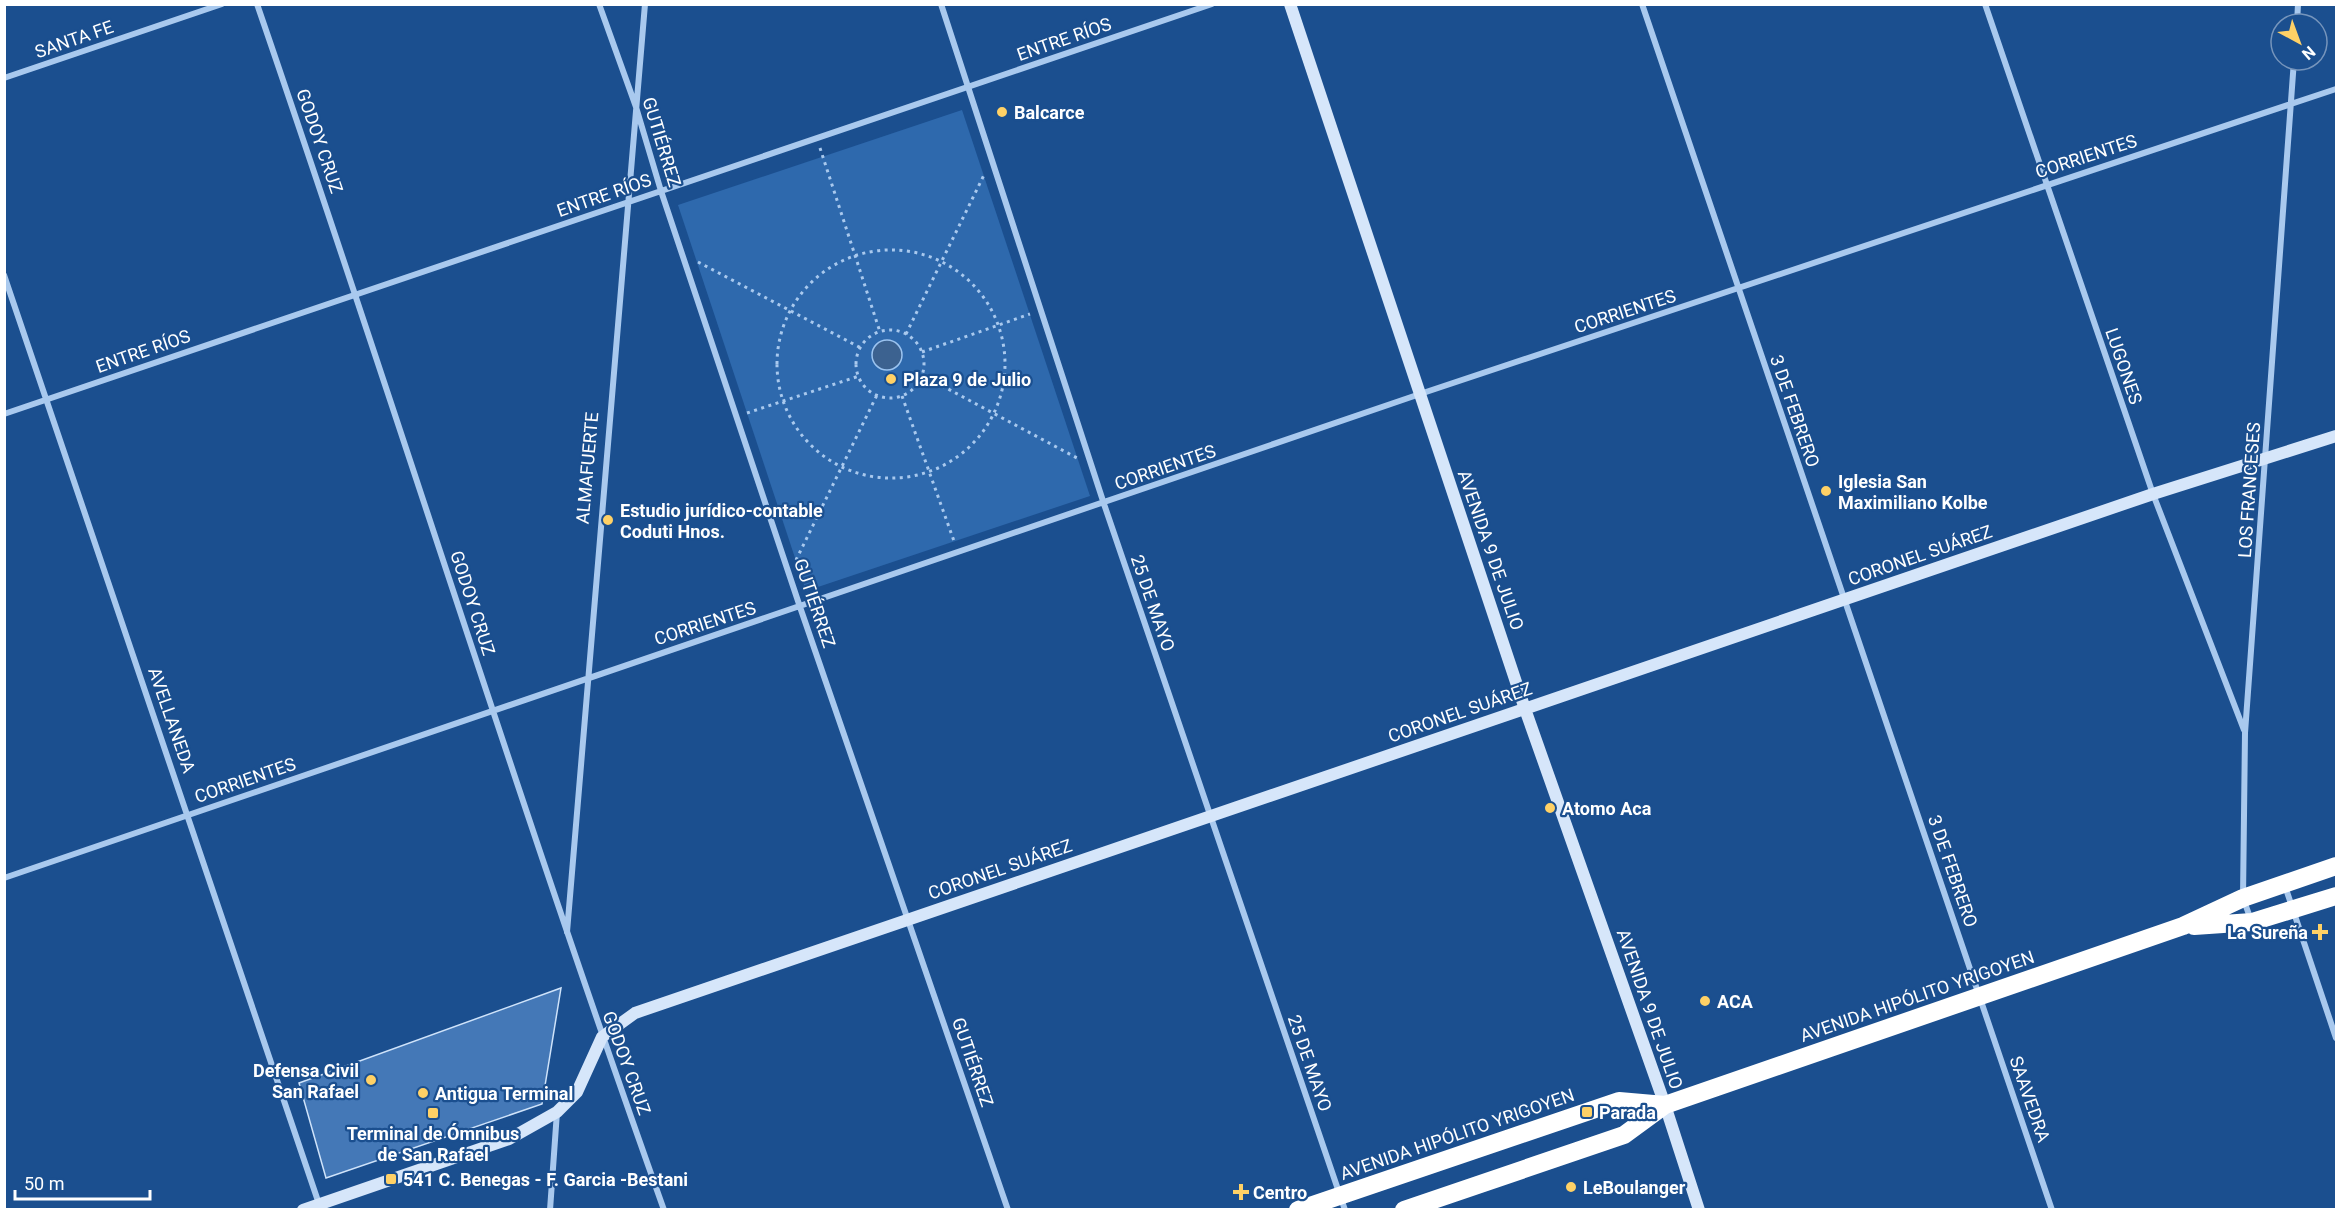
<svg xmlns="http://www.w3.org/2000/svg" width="2341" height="1214" font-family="Roboto,sans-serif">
  <rect width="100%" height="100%" fill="#1b4f8f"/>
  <path fill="#2e69ad" d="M962 110 1090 496 806 591 678 205Z"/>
  <path fill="#3c6290" stroke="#9cc4f0" stroke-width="1.5" d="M872 355a15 15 0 1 1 30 0a15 15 0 1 1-30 0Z"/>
  <path fill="#4478b7" stroke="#cfe3fa" stroke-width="1.5" d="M561 988 542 1104 326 1178 299 1083Z"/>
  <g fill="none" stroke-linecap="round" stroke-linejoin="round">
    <path stroke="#a9c9ee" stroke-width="3" stroke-dasharray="3 4.5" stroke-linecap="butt" d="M820 148 880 332
      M777 364a114 114 0 1 1 228 0a114 114 0 1 1-228 0Z
      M698 262 861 348
      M856 364a34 34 0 1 1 68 0a34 34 0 1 1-68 0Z
      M906 334 984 175
      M922 352 1030 314
      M922 375 1077 458
      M902 396 954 541
      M747 413 859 376
      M796 560 877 395"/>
    <path stroke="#a9c9ee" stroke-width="6" d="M257 4C395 405 521 810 664 1210
      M599 4 636 107 661 191 800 607 1008 1210
      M941 4 1104 504 1345 1210
      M1642 4 2052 1210
      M1985 4 2153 494 2244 730
      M2297 24 2298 4
      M4 78 222 4
      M4 275 319 1204
      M4 414 1212 4
      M4 878 1420 394 2336 89
      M2285 886 2336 1038
      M2251 920 2243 898 2245 733 2294 60
      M567 932 645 4
      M550 1210 557 1112"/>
    <path stroke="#d6e6fa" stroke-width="12" d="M1290 4 1525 709 1665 1105 1699 1210
      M303 1210 509 1139 557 1112 577 1092 602 1037 635 1013 2153 494 2336 436"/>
    <path stroke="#fff" stroke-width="18" d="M2194 926 2252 922 2336 896
      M1298 1210 1619 1101 1665 1105
      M1404 1210 1624 1135 1665 1105 2183 926 2243 898 2336 866"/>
  </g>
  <g fill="#ffd166" stroke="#1b4f8f" stroke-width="2">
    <circle cx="1002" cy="112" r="6"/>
    <circle cx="891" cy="379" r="6"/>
    <circle cx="1826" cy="491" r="6"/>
    <circle cx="608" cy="520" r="6"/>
    <circle cx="1550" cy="808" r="6"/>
    <path d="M2317 923h6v6h6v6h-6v6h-6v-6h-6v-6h6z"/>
    <circle cx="1705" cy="1001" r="6"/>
    <circle cx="371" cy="1080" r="6"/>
    <circle cx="423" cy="1093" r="6"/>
    <rect x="1581" y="1106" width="12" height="12" rx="3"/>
    <rect x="427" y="1107" width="12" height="12" rx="3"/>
    <rect x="385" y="1173" width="12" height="12" rx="3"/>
    <circle cx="1571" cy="1187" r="6"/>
    <path d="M1238 1183h6v6h6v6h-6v6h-6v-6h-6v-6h6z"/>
  </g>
  <g text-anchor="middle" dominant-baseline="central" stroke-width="4.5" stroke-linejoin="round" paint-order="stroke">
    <g font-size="18" fill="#fff" stroke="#1b4f8f">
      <text transform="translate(74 39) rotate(-19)">SANTA FE</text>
      <text transform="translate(1064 39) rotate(-19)">ENTRE RÍOS</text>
      <text transform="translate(320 141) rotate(71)">GODOY CRUZ</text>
      <text transform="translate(662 142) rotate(73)">GUTIÉRREZ</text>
      <text transform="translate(2086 156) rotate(-18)">CORRIENTES</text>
      <text transform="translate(604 195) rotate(-19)">ENTRE RÍOS</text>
      <text transform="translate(1625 311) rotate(-18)">CORRIENTES</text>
      <text transform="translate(143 351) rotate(-19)">ENTRE RÍOS</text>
      <text transform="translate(2124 366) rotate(71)">LUGONES</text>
      <text transform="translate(1795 411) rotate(71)">3 DE FEBRERO</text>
      <text transform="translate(1165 467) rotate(-19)">CORRIENTES</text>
      <text transform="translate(587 468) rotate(-85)">ALMAFUERTE</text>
      <text transform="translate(2249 490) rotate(-86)">LOS FRANCESES</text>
      <text transform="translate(1491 550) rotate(71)">AVENIDA 9 DE JULIO</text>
      <text transform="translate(1920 555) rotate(-19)">CORONEL SUÁREZ</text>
      <text transform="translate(473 603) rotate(72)">GODOY CRUZ</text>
      <text transform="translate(815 603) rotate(71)">GUTIÉRREZ</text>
      <text transform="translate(1153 603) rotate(71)">25 DE MAYO</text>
      <text transform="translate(705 623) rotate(-18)">CORRIENTES</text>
      <text transform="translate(1460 712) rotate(-19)">CORONEL SUÁREZ</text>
      <text transform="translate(172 720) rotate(71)">AVELLANEDA</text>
      <text transform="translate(245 780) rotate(-19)">CORRIENTES</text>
      <text transform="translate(1000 869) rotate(-19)">CORONEL SUÁREZ</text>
      <text transform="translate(1953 871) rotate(71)">3 DE FEBRERO</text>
      <text transform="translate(1917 996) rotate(-19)">AVENIDA HIPÓLITO YRIGOYEN</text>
      <text transform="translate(1650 1009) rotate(71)">AVENIDA 9 DE JULIO</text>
      <text transform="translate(973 1062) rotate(71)">GUTIÉRREZ</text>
      <text transform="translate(627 1063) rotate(70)">GODOY CRUZ</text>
      <text transform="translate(1310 1063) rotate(71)">25 DE MAYO</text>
      <text transform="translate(2030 1099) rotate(71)">SAAVEDRA</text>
      <text transform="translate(1457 1134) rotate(-19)">AVENIDA HIPÓLITO YRIGOYEN</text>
    </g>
    <g font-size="18" font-weight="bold" fill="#fff" stroke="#1b4f8f" text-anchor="start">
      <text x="1014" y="112">Balcarce</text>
      <text x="903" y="379">Plaza 9 de Julio</text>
      <text x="1838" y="481">Iglesia San<tspan x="1838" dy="21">Maximiliano Kolbe</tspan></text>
      <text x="620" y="510">Estudio jurídico-contable<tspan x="620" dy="21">Coduti Hnos.</tspan></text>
      <text x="1562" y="808">Atomo Aca</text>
      <text x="2308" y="932" text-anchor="end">La Sureña</text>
      <text x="1717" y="1001">ACA</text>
      <text x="359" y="1070" text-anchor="end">Defensa Civil<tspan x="359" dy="21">San Rafael</tspan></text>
      <text x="435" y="1093">Antigua Terminal</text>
      <text x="1599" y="1112">Parada</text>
      <text x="433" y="1133" text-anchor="middle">Terminal de Ómnibus<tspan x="433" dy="21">de San Rafael</tspan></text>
      <text x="403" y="1179">541 C. Benegas - F. Garcia -Bestani</text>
      <text x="1583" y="1187">LeBoulanger</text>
      <text x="1253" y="1192">Centro</text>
    </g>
  </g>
  <rect width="2341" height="1214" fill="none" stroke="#ffffff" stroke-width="12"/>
  <g transform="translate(2299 42) rotate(139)"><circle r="28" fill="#1b4f8f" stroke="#7695bc" stroke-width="1.5"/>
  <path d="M0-4.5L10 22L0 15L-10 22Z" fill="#ffd166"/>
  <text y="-9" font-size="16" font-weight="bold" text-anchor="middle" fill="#ffffff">N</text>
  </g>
  <path d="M15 1190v9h135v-9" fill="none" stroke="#ffffff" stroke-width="3"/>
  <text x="24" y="1190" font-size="18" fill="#ffffff" stroke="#1b4f8f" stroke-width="4.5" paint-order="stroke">50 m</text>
</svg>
